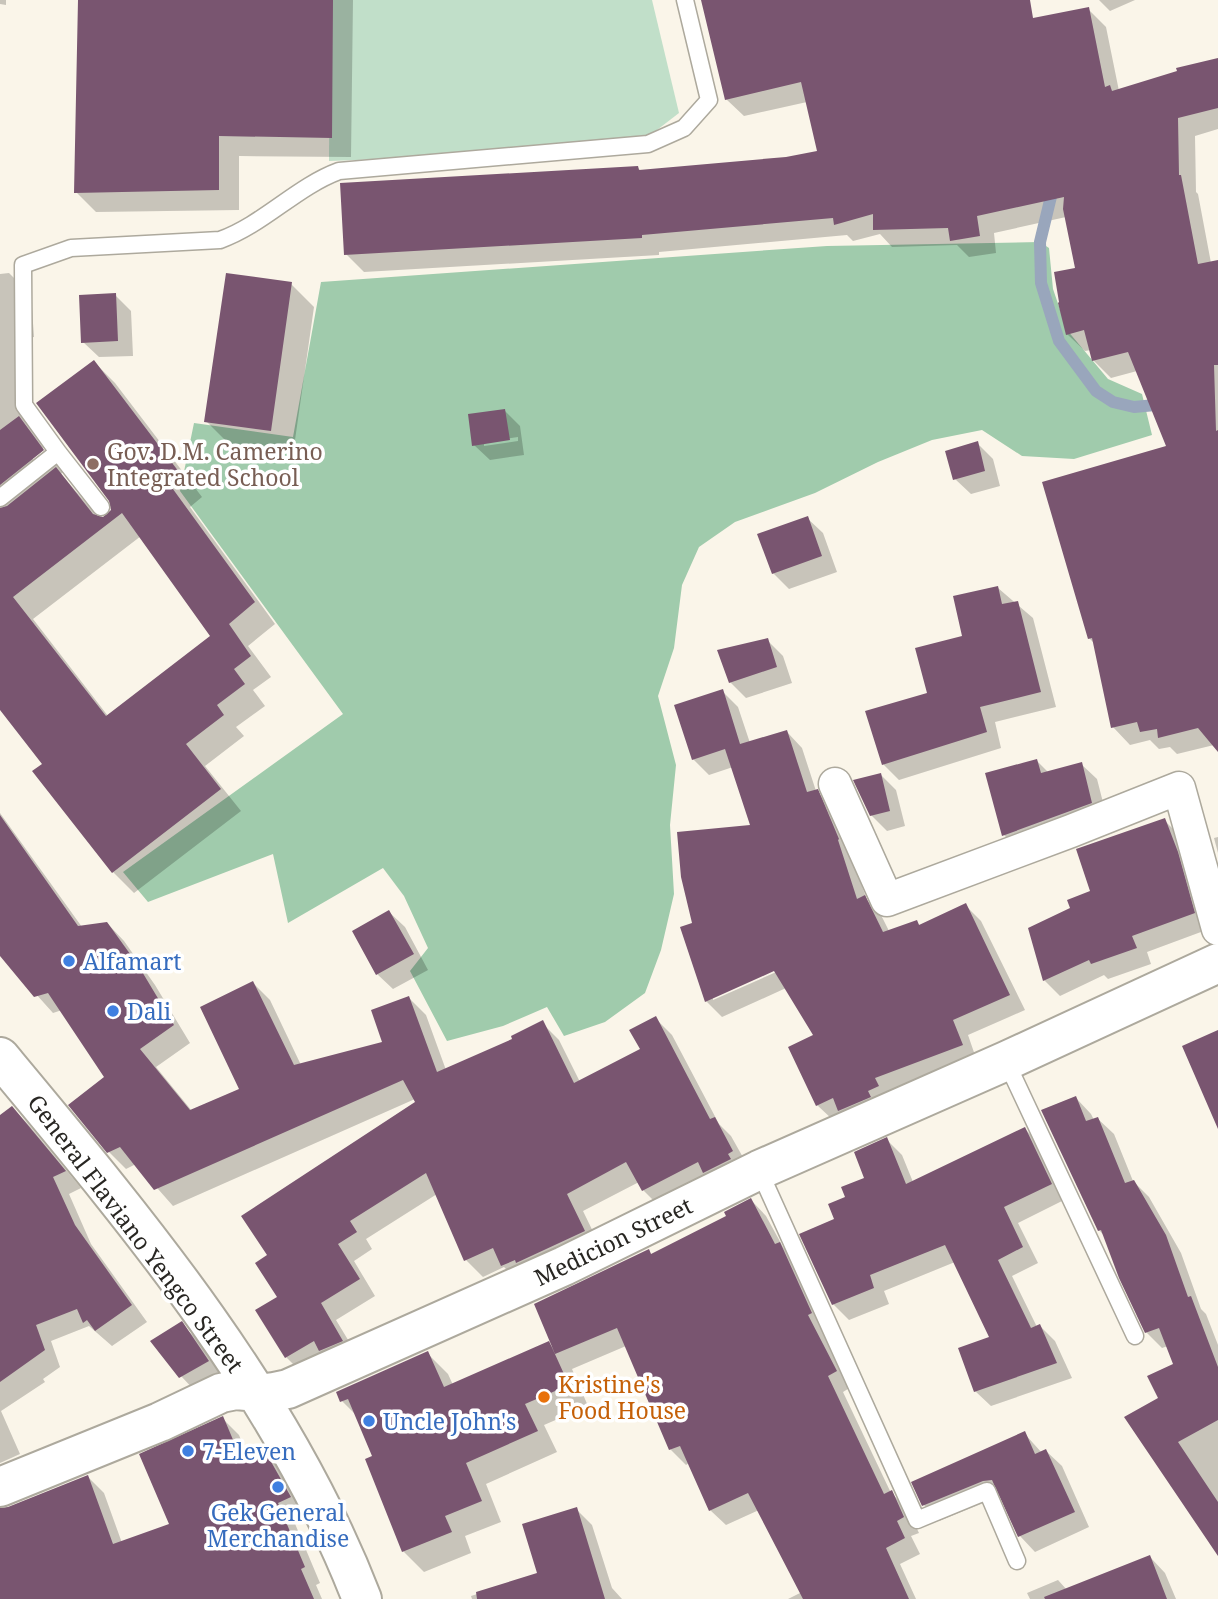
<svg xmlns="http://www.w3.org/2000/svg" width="1218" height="1599" font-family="'Noto Serif',serif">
  <rect width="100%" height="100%" fill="#faf5e9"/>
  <path fill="#c1dfc9" d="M330 0H652L679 113 631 150 329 161Z"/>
  <path fill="#a0cbac" d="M1040 242 1049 248 1053 289 1067 330 1108 379 1142 394 1152 435 1074 459 1022 456 982 430 932 440 878 462 815 493 735 522 699 547 682 585 674 648 658 696 676 765 670 825 674 894 661 950 645 993 605 1022 564 1036 547 1007 503 1026 447 1041 410 971 428 948 404 896 383 868 288 923 273 854 148 902 123 872 343 714 180 491 194 423 293 437 321 282 827 246Z"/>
  <path fill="#0003" fill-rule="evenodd" d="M0 0H6V5L0 4Z
    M79 0H353L351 157 239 156V210L96 212 76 192Z
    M703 0H1000L1008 25 1088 9 1106 27 1119 91 1218 60V129L1195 136 1196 192 1198 194 1211 263 1218 262V750L1214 745 1177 754 1170 747 1159 749 1150 740 1130 745 1113 727 1095 644 1089 638 1168 447 1137 371 1111 378 1093 360 1091 350 1085 351 1067 334 1077 269 1066 217 994 233 996 253 969 257 957 245 892 247 880 234 853 241 847 235 659 252V255L364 272 346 254 638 168 642 172 787 159 819 152 807 102 744 116 726 99Z
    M1099 0H1135L1110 11Z
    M9 273 31 295 34 337 26 338 33 345V427L36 433H34L45 447 33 456V460L47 449 63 472 61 474 99 518 108 517 113 511 94 362 115 383 202 497 190 507 275 624 248 646 271 677 253 690 265 706 236 727 244 736 205 766 241 811 134 893 113 872 34 771 44 764 0 707V274ZM141 536 212 637 108 716 33 619Z
    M291 284 314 307 293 454 229 444 206 421Z
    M115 295 131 311 133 356 99 357 83 342Z
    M504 410 520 426 524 455 490 460 474 445ZM518 437V441L484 446V442Z
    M977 443 993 459 1000 486 971 494 955 479Z
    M807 518 823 533 837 572 789 589 773 573Z
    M998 588 1033 618 1056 707 995 722 1001 748 899 780 884 765 868 712 929 694 964 637Z
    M767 640 783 656 792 683 746 698 730 682Z
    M722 691 738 707 750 743 787 732 802 748 816 791 833 807 867 900 880 913 889 931 916 922 921 926 965 905 981 921 1025 1010 968 1035 977 1061 833 1120 817 1105 816 1036 786 988 722 1017 706 1001 694 924 752 826 733 767 709 775 693 759ZM781 966 783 969 713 1000V997Z
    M1037 761 1049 773 1081 764 1097 779 1107 818 1020 851 1004 835 987 774Z
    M881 775 896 790 905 826 887 831 871 815Z
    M0 813 82 927 107 923 124 941 155 985 190 1043 156 1067 192 1111 241 1090 253 983 270 1000 301 1065 385 1043 409 998 426 1015 446 1070 515 1040 542 1023 559 1040 580 1082 642 1050 655 1018 672 1035 719 1124 731 1136 749 1168 660 1207 643 1190 639 1182 583 1211 601 1248 520 1283 504 1267 483 1277 466 1260 437 1194 366 1239 372 1249 354 1261 375 1296 336 1320 359 1358 303 1374 286 1357 258 1311 280 1298 269 1255 417 1102 415 1099 173 1206 136 1164 126 1169 108 1151 107 1078 62 1010 53 1013 0 954Z
    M1164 820 1180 836 1209 929 1147 952 1151 964 1108 979 1104 975 1060 996 1044 980 1030 929 1072 909 1092 892Z
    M1218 837V853L1214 838Z
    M389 912 405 927 428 970 393 989 377 974Z
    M1076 1098 1091 1114 1094 1120 1098 1119 1114 1134 1133 1181 1149 1197 1181 1253 1201 1309 1206 1314 1218 1345V1547L1160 1398 1175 1365 1168 1346 1162 1348 1146 1332 1106 1238 1099 1230Z
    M12 1108 28 1124 81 1188 69 1194 91 1244 147 1322 112 1346 89 1326 51 1341 60 1367 43 1379 45 1382 1 1411 20 1454 0 1463V1117Z
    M1025 1129 1040 1144 1066 1199 1018 1223 1038 1263 1012 1276 1037 1327 1040 1326 1055 1341 1072 1378 991 1406 975 1391 991 1338 955 1262 884 1291 889 1304 849 1320 833 1304 836 1220 848 1198 866 1179 887 1140 902 1155 913 1182Z
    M751 1200 766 1216 783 1247 795 1260 826 1329 823 1330 851 1387 843 1392 891 1493 907 1508 919 1533 911 1536 920 1554 900 1564 916 1599H788L802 1592 759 1510 726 1525 710 1510 689 1463 686 1465 670 1449 626 1346 572 1369 588 1406 544 1425 557 1452 486 1484 501 1522 465 1536 471 1553 424 1572 403 1551 374 1457 357 1416 342 1401 427 1353 448 1374 453 1385 549 1344 555 1349 648 1251 652 1255 729 1217Z
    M181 1324 197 1339 223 1377 196 1392 181 1376Z
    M222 1418 239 1435 246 1452 261 1446 277 1462 306 1514 293 1519 320 1583 316 1585 322 1599H0V1510L9 1509 88 1477 104 1493 122 1543 172 1525Z
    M1024 1433 1042 1453 1046 1451 1062 1466 1089 1527 1035 1552 1020 1536 1001 1496 939 1521 924 1505 914 1483Z
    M576 1509 592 1525 612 1588 622 1599H472L471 1596 540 1574Z
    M1150 1557 1165 1573 1176 1599H1030L1027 1593 1058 1580 1067 1590Z"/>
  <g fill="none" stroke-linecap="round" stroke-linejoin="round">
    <path stroke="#99a6bc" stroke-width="12" d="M1054 184 1040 242 1041 283 1059 341 1096 391 1113 402 1134 407 1166 404"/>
  </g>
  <path fill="#795570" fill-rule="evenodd" d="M78 0H333L332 138 219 136V190L74 193Z
    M701 0H1030L1033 18 1089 7 1105 87 1110 85 1112 91 1177 71 1176 68 1218 58V108L1178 118 1179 175H1181L1198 264 1218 260V365H1214L1216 431 1218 430V752L1198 728 1158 738 1157 729 1140 732 1137 722 1111 728 1092 638 1088 639 1042 482 1166 446 1128 352 1092 361 1084 330 1066 335 1058 303 1059 302 1054 272 1075 268 1063 209 1064 197 977 216 980 236 950 241 948 228 873 230V214L834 225 833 218 642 235V238L344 255 340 183 638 166 639 170 786 157 817 151 801 82 725 100Z
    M226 273 292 282 271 431 204 422Z
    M116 293 118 341 81 343 79 295Z
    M94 360 182 476 170 485 255 602 229 624 251 656 234 669 245 684 217 705 224 715 186 744 221 789 112 873 32 771 42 764 0 710V508L7 506 56 467 93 514 103 517 111 510 109 501 36 403ZM122 513 210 636 106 716 13 597Z
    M505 409 510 440 472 446 468 414Z
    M19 416 44 450 0 485V430Z
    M978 441 985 471 953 480 945 451Z
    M808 516 822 556 772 574 757 534Z
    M998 586 1002 604 1018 601 1041 692 980 707 987 732 882 765 865 711 927 693 915 648 962 636 953 596Z
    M768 638 777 667 729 683 717 650Z
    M723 689 740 744 787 730 807 792 818 789 839 839 838 840 857 899 865 895 883 932 917 920 919 925 966 903 1010 995 953 1020 963 1045 875 1078 879 1086 868 1091 871 1097 838 1111 833 1098 816 1106 788 1047 813 1035 774 971 705 1002 680 927 692 923 681 877 677 832 750 825 725 749 692 760 674 705Z
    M1037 759 1041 773 1082 762 1092 803 1002 836 985 773Z
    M881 773 890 811 870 816 853 780Z
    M0 815 78 926 107 922 138 965 174 1025 140 1049 190 1110 239 1089 200 1007 253 981 294 1065 382 1042 371 1010 409 996 437 1072 512 1039 511 1036 543 1020 574 1083 640 1049 629 1030 656 1016 710 1119 715 1117 733 1151 728 1154 731 1159 703 1173 698 1162 642 1191 626 1162 567 1194 585 1231 516 1263 515 1260 501 1266 493 1248 464 1261 426 1173 350 1221 357 1232 338 1244 360 1279 321 1303 343 1341 319 1351 314 1341 285 1358 255 1310 277 1297 255 1263 267 1255 241 1216 415 1102 403 1080 154 1190 120 1147 107 1153 68 1105 104 1077 48 993 34 997 0 956Z
    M1165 818 1178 852 1195 913 1132 936 1137 948 1091 964 1089 960 1043 981 1028 928 1070 908 1067 900 1090 891 1076 849Z
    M389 910 414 954 376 975 352 931Z
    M1218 1030V1129L1182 1046Z
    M1076 1096 1086 1121 1098 1117 1125 1183 1134 1180 1166 1235 1188 1297 1191 1296 1218 1367V1420L1178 1442 1218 1502V1556L1124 1417 1158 1398 1147 1376 1173 1364 1159 1328 1145 1333 1119 1278 1101 1230 1098 1231 1041 1110Z
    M12 1106 66 1171 53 1177 75 1225 132 1305 95 1331 87 1320 83 1323 77 1309 36 1325 45 1350 0 1382V1115Z
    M1025 1127 1052 1184 1004 1207 1023 1247 998 1260 1031 1328 1040 1324 1057 1363 974 1392 958 1348 989 1337 945 1245 870 1275 874 1288 832 1305 799 1234 834 1219 828 1204 845 1197 841 1187 864 1178 854 1152 887 1137 906 1184Z
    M751 1198 775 1244 780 1242 812 1313 808 1315 837 1371 828 1376 884 1494 892 1490 904 1517 897 1521 905 1538 886 1548 909 1599H803L748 1493 709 1511 680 1446 669 1450 617 1328 555 1354 534 1304 649 1249 651 1254 726 1216 724 1212Z
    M182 1321 209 1361 179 1378 150 1341Z
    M549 1341 569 1385 525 1404 538 1431 466 1463 482 1501 445 1516 452 1532 402 1552 365 1459 372 1456 348 1399 340 1402 336 1392 428 1351 444 1387Z
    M223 1416 239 1454 261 1444 291 1497 278 1503 305 1567 301 1569 314 1599H0V1508L8 1507 88 1475 113 1544 169 1524 139 1454Z
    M1025 1431 1035 1454 1046 1449 1075 1512 1018 1537 992 1480 983 1481 922 1506 911 1482Z
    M577 1507 605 1599H477L476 1592 537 1573 522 1524Z
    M1150 1555 1167 1599H1045L1044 1597Z"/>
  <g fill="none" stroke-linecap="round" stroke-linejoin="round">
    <g stroke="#ada99d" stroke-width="19">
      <path id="lane" d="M58 452 101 507
        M0 498 58 452 24 405 23 265 71 248 220 240C264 224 296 187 339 171L648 144 684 128 709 100 685 0
        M1006 1061 1135 1336
        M759 1170 917 1520 987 1491 1017 1561"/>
    </g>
    <g stroke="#ada99d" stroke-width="35">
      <path id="street" d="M835 784 887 900 1071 831 1179 788 1218 929"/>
    </g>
    <g stroke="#ada99d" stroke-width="42">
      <path id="secondary" d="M0 1057C139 1224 283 1395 362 1599
        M0 1487 160 1422 221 1393 236 1390 269 1393 288 1389 564 1266 759 1170 1006 1061 1218 963"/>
    </g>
    <use href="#lane" stroke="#fff" stroke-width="16"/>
    <use href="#street" stroke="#fff" stroke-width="32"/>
    <use href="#secondary" stroke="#fff" stroke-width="38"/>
  </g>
  <circle fill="#8d6e63" stroke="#fff" stroke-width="2.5" cx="93" cy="464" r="7"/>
  <g fill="#3f7fe0" stroke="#fff" stroke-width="2.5">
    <circle cx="69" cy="961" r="7"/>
    <circle cx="113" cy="1011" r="7"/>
    <circle cx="369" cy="1421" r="7"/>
    <circle cx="188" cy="1451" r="7"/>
    <circle cx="278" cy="1487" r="7"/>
  </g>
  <circle fill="#e8710a" stroke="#fff" stroke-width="2.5" cx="544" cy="1397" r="7"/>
  <g text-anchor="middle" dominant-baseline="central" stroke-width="7" stroke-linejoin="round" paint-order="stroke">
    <g font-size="23" fill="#785e54" stroke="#fff" text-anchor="start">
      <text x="107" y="451">Gov. D.M. Camerino<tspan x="107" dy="26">Integrated School</tspan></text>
    </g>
    <g font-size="23" fill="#366cbe" stroke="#fff" text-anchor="start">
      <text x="83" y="961">Alfamart</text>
      <text x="127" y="1011">Dali</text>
      <text x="383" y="1421">Uncle John's</text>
      <text x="202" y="1451">7-Eleven</text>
      <text x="278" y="1512" text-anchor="middle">Gek General<tspan x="278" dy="26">Merchandise</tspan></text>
    </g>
    <g font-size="23" fill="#282622" stroke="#fff">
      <text transform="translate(136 1233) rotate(53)">General Flaviano Yengco Street</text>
      <text transform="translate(613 1241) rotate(-26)">Medicion Street</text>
    </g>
    <g font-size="23" fill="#c56008" stroke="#fff" text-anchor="start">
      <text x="558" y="1384">Kristine's<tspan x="558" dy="26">Food House</tspan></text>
    </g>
  </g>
</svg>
